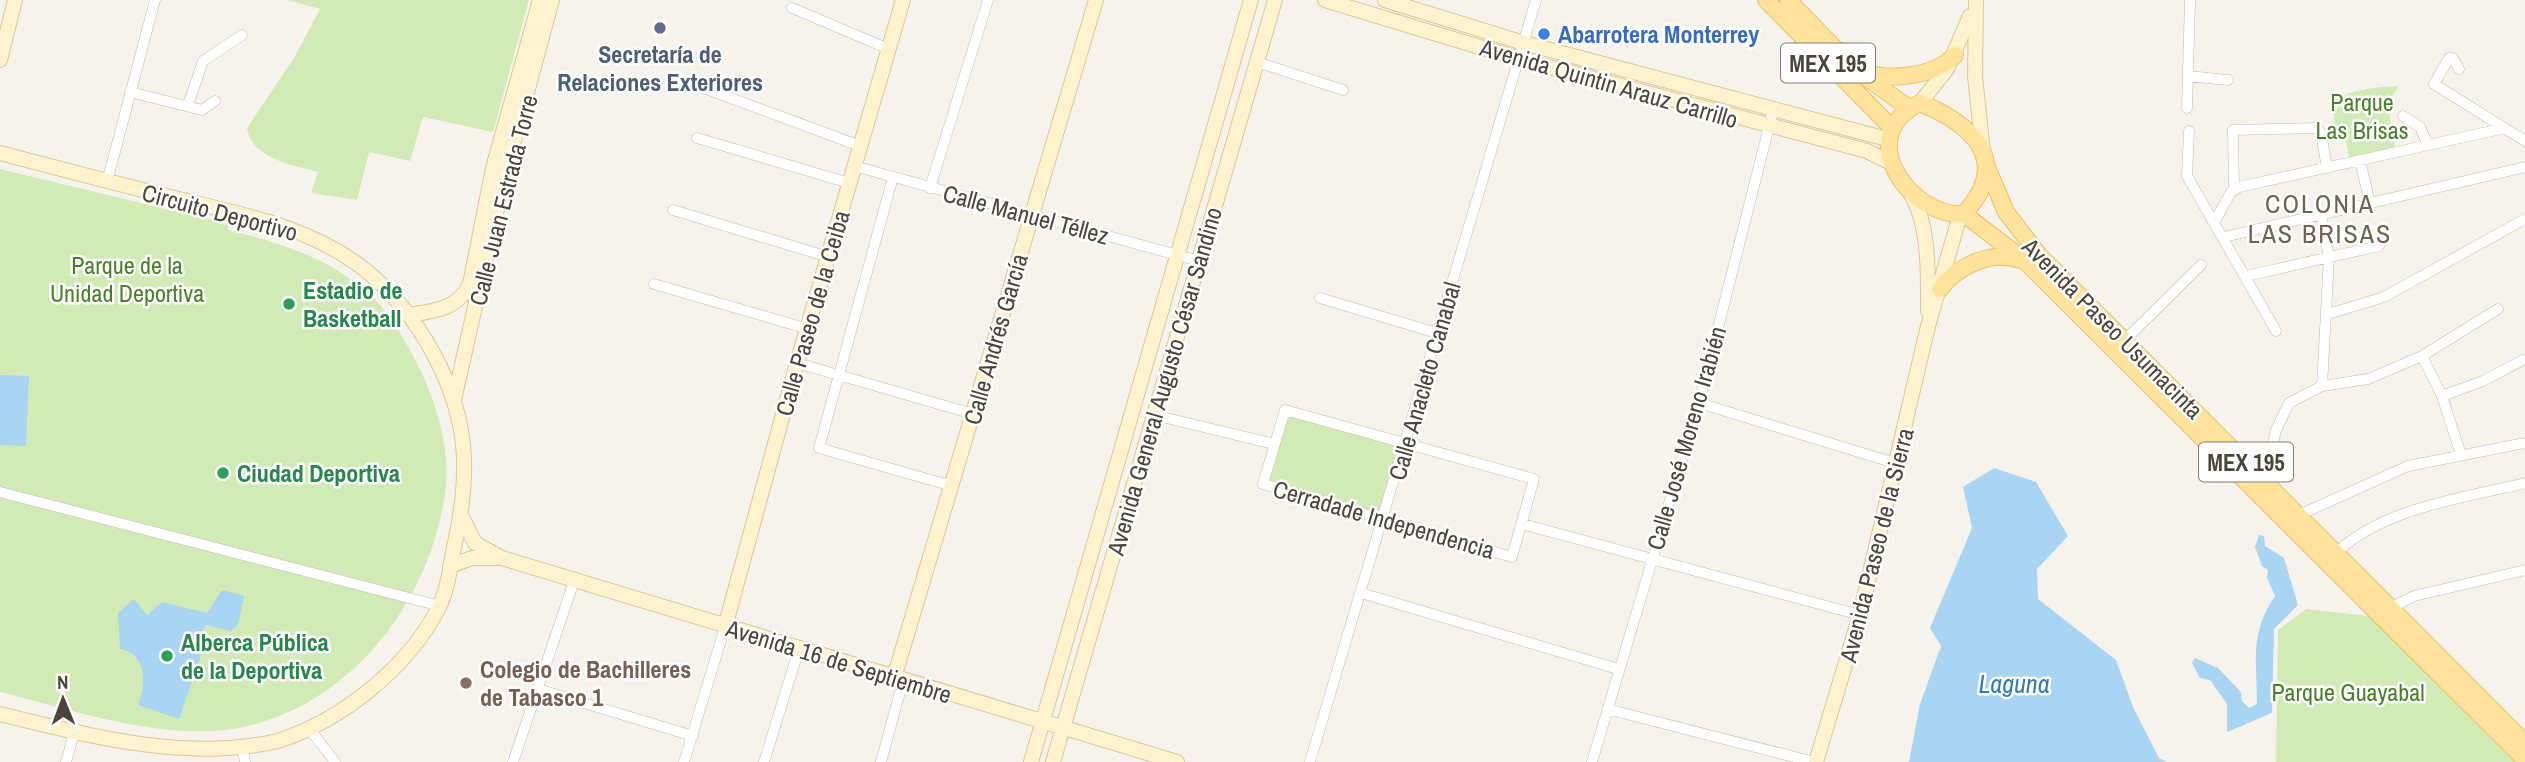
<svg xmlns="http://www.w3.org/2000/svg" width="2525" height="762" font-family="'Archivo Narrow',sans-serif">
  <rect width="100%" height="100%" fill="#f6f3ec"/>
  <path fill="#d2eab5" d="M287 0H529L493 132 423 117 410 161 369 152 357 200 311 193 318 172C292 165 252 159 247 128L294 58 320 9Z
    M2399 86 2385 107 2389 113 2396 152 2350 162 2344 133 2335 126 2332 103C2346 89 2379 87 2399 86Z
    M0 169 229 224 228 230C278 242 327 257 367 292 387 309 401 333 413 356 434 394 452 449 445 493 430 603 348 710 233 729 159 740 72 710 0 692Z
    M1285 410 1406 446 1383 517 1263 484Z
    M2306 609 2369 616 2514 762H2276L2278 630Z"/>
  <path fill="#a9d4f2" d="M0 375 29 376 26 446 0 445Z
    M1994 468 2036 482 2068 536 2037 569 2038 599 2116 660 2133 707 2159 758 2167 762H1909L1920 704 1941 646 1930 628 1972 528 1963 487Z
    M2259 535 2264 536 2265 546 2284 558 2298 605 2274 629 2272 713 2227 732V704L2210 680 2200 678 2192 663 2195 658 2218 668 2241 692 2242 701 2249 708 2257 704C2257 660 2249 635 2275 596L2267 578 2268 570 2262 566 2255 547Z
    M222 590 244 596 238 625 231 631 206 625 199 637 200 659 179 719 138 705C146 685 148 654 120 649L118 613 134 599 147 615 162 602 207 613Z"/>
  <g fill="none" stroke-linecap="round" stroke-linejoin="round">
    <g stroke="#c2bbae" stroke-width="11">
      <path id="street" d="M792 8 889 49
        M1257 62 1343 90
        M2459 69 2453 58H2449L2434 84 2525 141
        M2188 76 2228 80
        M690 83 860 146
        M130 92 202 110 215 101
        M188 105 203 61 242 35
        M2187 108 2190 0
        M2403 116 2420 127 2428 145
        M2189 131 2187 176 2276 331
        M697 138 849 183
        M2360 160 2370 204
        M854 166 1199 261
        M893 177 819 448 952 486
        M107 182 155 0
        M930 188 988 0
        M2234 190 2233 130 2317 128 2321 133 2327 168
        M673 210 829 257
        M2321 216 2329 257 2322 386
        M2215 221 2231 192 2239 187 2505 128
        M2224 237 2525 167
        M2246 276 2379 246
        M654 284 808 329
        M1320 298 1437 333
        M2328 314 2384 297 2525 219
        M2125 340 2201 265
        M2422 356 2442 396 2461 455
        M797 363 973 414
        M2442 396 2483 381 2523 360
        M1699 403 1898 464
        M1285 410 1534 479 1512 557 1263 484Z
        M1154 415 1274 444
        M2256 472 2270 457 2276 430 2289 403 2322 386 2368 379 2422 356 2498 309
        M0 492 440 606
        M2299 515 2408 466 2525 443
        M1522 524 1860 615
        M2335 554C2382 508 2463 498 2525 483
        M1361 593 1618 669
        M2390 608 2414 596 2525 570
        M538 689 693 736
        M1607 709 1814 762
        M308 727 335 762
        M243 750 245 762
        M66 762 74 733
        M513 762 574 581
        M684 762 725 627
        M764 762 799 649
        M881 762 903 681
        M1310 762 1536 0
        M1592 762 1699 403 1773 111"/>
    </g>
    <g stroke="#d6c79b" stroke-width="16">
      <path id="secondary" d="M1325 0 1519 59 1867 151 1893 164
        M1385 0 1524 43 1887 139
        M1976 0 1975 76 1983 152
        M0 60 15 0
        M1920 103 1947 69 1970 16
        M0 153C57 168 114 183 171 197 238 214 308 225 364 269 418 312 462 389 464 459 465 490 460 522 453 552 450 570 447 591 439 607 408 668 342 720 278 741 186 762 90 736 0 714
        M1909 191C1930 223 1928 274 1928 311
        M408 315C434 311 457 310 470 284L493 168 540 0
        M454 400 504 178 552 0
        M461 515 475 543 502 558 1177 762
        M450 566 472 558H497
        M725 627 797 363 903 0
        M894 678 1096 0
        M1031 762 1251 0
        M1053 762 1275 0
        M1816 762 1860 615 1928 326 1960 215"/>
    </g>
    <g stroke="#e6c16a" stroke-width="18">
      <path id="primary" d="M1766 0 1891 127
        M1788 0 1857 71 1909 108
        M1862 72C1889 81 1935 77 1955 55
        M1920 103C1951 115 1996 142 1984 181 1981 194 1972 204 1964 214 1911 218 1851 136 1920 103Z
        M1987 167 2006 212 2039 255 2525 743
        M1964 214 2025 261 2525 760
        M1940 289C1958 265 1992 250 2021 260"/>
    </g>
    <use href="#street" stroke="#fff" stroke-width="10"/>
    <use href="#secondary" stroke="#fff3cd" stroke-width="14"/>
    <use href="#primary" stroke="#ffe39c" stroke-width="16"/>
  </g>
  <circle fill="#5c6f8a" stroke="#fff" stroke-width="2.5" cx="660" cy="28" r="7"/>
  <circle fill="#3f7fe0" stroke="#fff" stroke-width="2.5" cx="1544" cy="34" r="7"/>
  <g fill="#2e9e5b" stroke="#fff" stroke-width="2.5">
    <circle cx="289" cy="304" r="7"/>
    <circle cx="223" cy="473" r="7"/>
    <circle cx="167" cy="656" r="7"/>
  </g>
  <circle fill="#8d6e63" stroke="#fff" stroke-width="2.5" cx="466" cy="683" r="7"/>
  <g text-anchor="middle" dominant-baseline="central" stroke-width="5" stroke-linejoin="round" paint-order="stroke">
    <g fill="#fff" stroke="#817c74" stroke-width="2">
      <rect x="1781" y="43.5" width="94" height="39" rx="5"/>
      <rect x="2199" y="442.5" width="94" height="39" rx="5"/>
    </g>
    <g font-size="23" font-weight="bold" fill="#4b4439">
      <text x="1828" y="63">MEX 195</text>
      <text x="2246" y="462">MEX 195</text>
    </g>
    <g font-size="24" font-weight="bold" fill="#366cbe" stroke="#fff" text-anchor="start">
      <text x="1558" y="34">Abarrotera Monterrey</text>
    </g>
    <g font-size="24" font-weight="bold" fill="#4e5e75" stroke="#fff">
      <text x="660" y="54">Secretaría de<tspan x="660" dy="28">Relaciones Exteriores</tspan></text>
    </g>
    <g font-size="24" fill="#4b4439" stroke="#fff">
      <text transform="translate(1609 83) rotate(16)">Avenida Quintin Arauz Carrillo</text>
      <text transform="translate(503 200) rotate(-76)">Calle Juan Estrada Torre</text>
      <text transform="translate(220 212) rotate(15)">Circuito Deportivo</text>
      <text transform="translate(1026 214) rotate(15)">Calle Manuel Téllez</text>
      <text transform="translate(812 313) rotate(-74)">Calle Paseo de la Ceiba</text>
      <text transform="translate(2113 328) rotate(45)">Avenida Paseo Usumacinta</text>
      <text transform="translate(995 339) rotate(-74)">Calle Andrés García</text>
      <text transform="translate(1164 381) rotate(-74)">Avenida General Augusto César Sandino</text>
      <text transform="translate(1424 381) rotate(-74)">Calle Anacleto Canabal</text>
      <text transform="translate(1686 438) rotate(-74)">Calle José Moreno Irabién</text>
      <text transform="translate(1384 519) rotate(16)">Cerradade Independencia</text>
      <text transform="translate(1876 545) rotate(-76)">Avenida Paseo de la Sierra</text>
      <text transform="translate(839 661) rotate(17)">Avenida 16 de Septiembre</text>
    </g>
    <g font-size="24" fill="#4a7f2a" stroke="#fff">
      <text x="2362" y="102">Parque<tspan x="2362" dy="28">Las Brisas</tspan></text>
      <text x="127" y="265">Parque de la<tspan x="127" dy="28">Unidad Deportiva</tspan></text>
      <text x="2348" y="692">Parque Guayabal</text>
    </g>
    <g font-size="24" font-weight="bold" fill="#27864d" stroke="#fff" text-anchor="start">
      <text x="303" y="290">Estadio de<tspan x="303" dy="28">Basketball</tspan></text>
      <text x="237" y="473">Ciudad Deportiva</text>
      <text x="181" y="642">Alberca Pública<tspan x="181" dy="28">de la Deportiva</tspan></text>
    </g>
    <g font-size="24" font-weight="bold" fill="#785e54" stroke="#fff" text-anchor="start">
      <text x="480" y="669">Colegio de Bachilleres<tspan x="480" dy="28">de Tabasco 1</tspan></text>
    </g>
    <g font-size="26" letter-spacing="2" fill="#6e6250" stroke="#fff">
      <text x="2320" y="203">COLONIA<tspan x="2320" dy="30">LAS BRISAS</tspan></text>
    </g>
    <g font-size="26" font-style="italic" fill="#2e7ab2" stroke="#fff">
      <text x="2014" y="683">Laguna</text>
    </g>
  </g>
  <g transform="translate(63 699) rotate(359)" stroke="#ffffff" stroke-width="5" paint-order="stroke">
  <path d="M0-5L12 26L0 18L-12 26Z" fill="#4b4439"/>
  <text y="-10" font-size="19" font-weight="bold" text-anchor="middle" fill="#4b4439">N</text>
  </g>
</svg>
